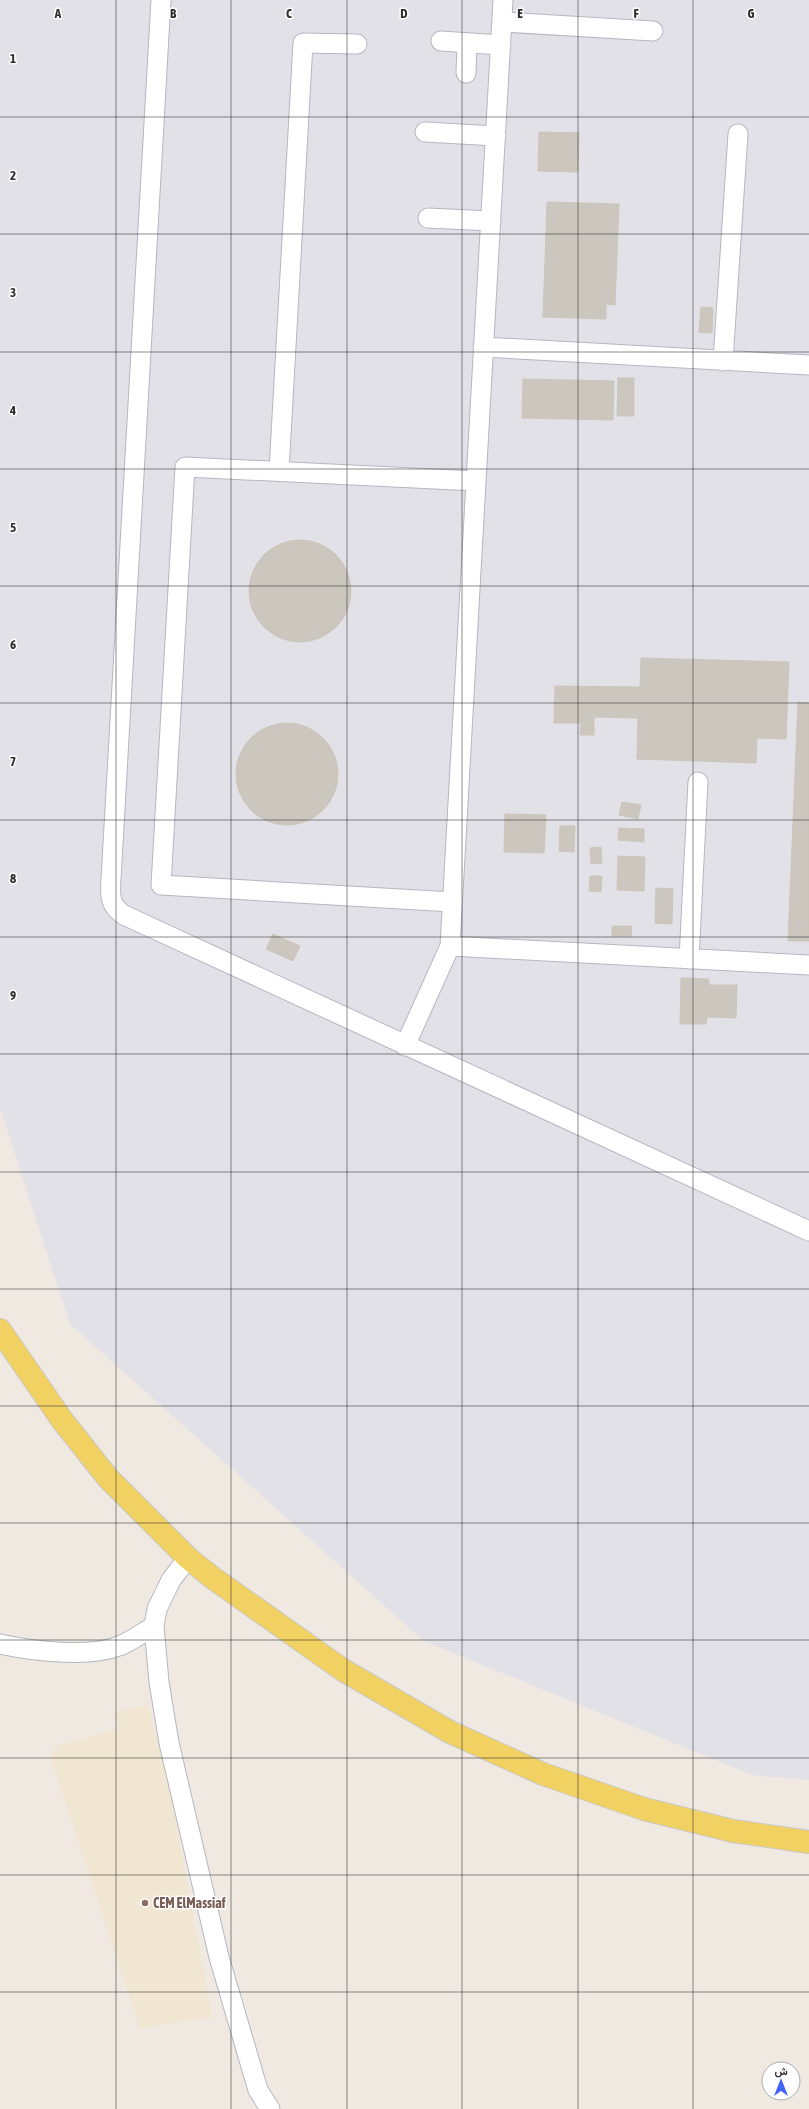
<svg xmlns="http://www.w3.org/2000/svg" width="809" height="2109" font-family="'Asap Condensed',Vazirmatn,sans-serif">
  <rect width="100%" height="100%" fill="#efe9e1"/>
  <path fill="#e3e1e8" d="M0 0H809V1780L752 1775 424 1641 70 1324 0 1108Z"/>
  <path fill="#f0e6d1" d="M148 1705 170 1790 212 2017 140 2028 51 1759 57 1746 120 1728 113 1712Z"/>
  <path fill="#cbc7bf" stroke="#cbc5ba" d="M539 132 579 133 578 172 538 171Z
    M547 202 619 204 615 305 606 304V319L543 317Z
    M701 307 713 308 712 333 699 332Z
    M618 378H634V416H617Z
    M523 379 614 381 613 420 522 418Z
    M249 591a51 51 0 1 1 102 0a51 51 0 1 1-102 0Z
    M641 658 789 662 786 739 757 738 756 763 637 759 638 718 594 717V735H580L581 723H554L555 686 640 687Z
    M798 702 809 703V941H788Z
    M236 774a51 51 0 1 1 102 0a51 51 0 1 1-102 0Z
    M622 802 641 805 638 819 619 815Z
    M505 814 546 815 544 853 504 852Z
    M560 826H575L574 852 559 851Z
    M619 828 644 829V842L618 840Z
    M601 847 602 863 591 864 590 848Z
    M618 856 645 857 644 891 617 890Z
    M590 876H602L601 892 589 891Z
    M656 888 673 889 672 924 655 923Z
    M612 926H632L631 936H612Z
    M273 934 300 946 293 961 266 949Z
    M681 978 709 979V985H737L736 1018 707 1017 706 1024H680Z"/>
  <g fill="none" stroke-linecap="round" stroke-linejoin="round">
    <g stroke="#b4b7c1" stroke-width="21">
      <path id="minor" d="M161 0 111 879C110 894 109 906 124 915L809 1231
        M502 22 653 31
        M441 41 501 45
        M466 73 467 43
        M425 132 496 136
        M428 218 491 221
        M483 347 809 365
        M723 361 738 134
        M279 471 303 43 357 44
        M452 902 161 885 185 467 476 481
        M450 946 809 965
        M689 959 698 782
        M405 1046 450 946 503 0
        M188 1558 171 1580 157 1609 154 1626 159 1682 169 1743 219 1957 258 2090 270 2109
        M0 1644C32 1651 88 1658 119 1646 131 1642 143 1632 154 1626"/>
    </g>
    <g stroke="#c9c9c9" stroke-width="24">
      <path id="major" d="M0 1330 62 1420 108 1478 188 1558 213 1578 343 1670 450 1732 543 1774 644 1809 733 1831 809 1842"/>
    </g>
    <use href="#minor" stroke="#fff" stroke-width="19"/>
    <use href="#major" stroke="#f2d163" stroke-width="22"/>
  </g>
  <path fill="none" stroke="#2e2e2e" stroke-width="1" stroke-opacity="0.55" d="M116 0V2109M231 0V2109M347 0V2109M462 0V2109M578 0V2109M693 0V2109M0 117H809M0 234H809M0 352H809M0 469H809M0 586H809M0 703H809M0 820H809M0 937H809M0 1054H809M0 1172H809M0 1289H809M0 1406H809M0 1523H809M0 1640H809M0 1758H809M0 1875H809M0 1992H809"/>
  <circle fill="#8d6e63" stroke="#fff" stroke-width="1.5" cx="145" cy="1903" r="4"/>
  <g text-anchor="middle" dominant-baseline="central" stroke-width="3" stroke-linejoin="round" paint-order="stroke">
    <g font-size="14" font-weight="bold" fill="#785e54" stroke="#fff" text-anchor="start">
      <text x="153" y="1903">CEM ElMassiaf</text>
    </g>
  </g>
  <g font-size="13" text-anchor="middle" font-weight="bold" fill="#2e2e2e" stroke="#fff" stroke-width="3" stroke-linejoin="round" paint-order="stroke">
    <text x="58" y="18">A</text>
    <text x="173" y="18">B</text>
    <text x="289" y="18">C</text>
    <text x="404" y="18">D</text>
    <text x="520" y="18">E</text>
    <text x="636" y="18">F</text>
    <text x="751" y="18">G</text>
    <text x="13" y="63">1</text>
    <text x="13" y="180">2</text>
    <text x="13" y="297">3</text>
    <text x="13" y="415">4</text>
    <text x="13" y="532">5</text>
    <text x="13" y="649">6</text>
    <text x="13" y="766">7</text>
    <text x="13" y="883">8</text>
    <text x="13" y="1000">9</text>
  </g>
  <g transform="translate(781 2081)"><circle r="19" fill="#ffffff" stroke="#ababab"/>
  <path d="M0-3L7 15L0 10L-7 15Z" fill="#4264fb"/>
  <text y="-6" font-size="11" font-weight="bold" text-anchor="middle" fill="#2e2e2e">ش</text>
  </g>
</svg>
